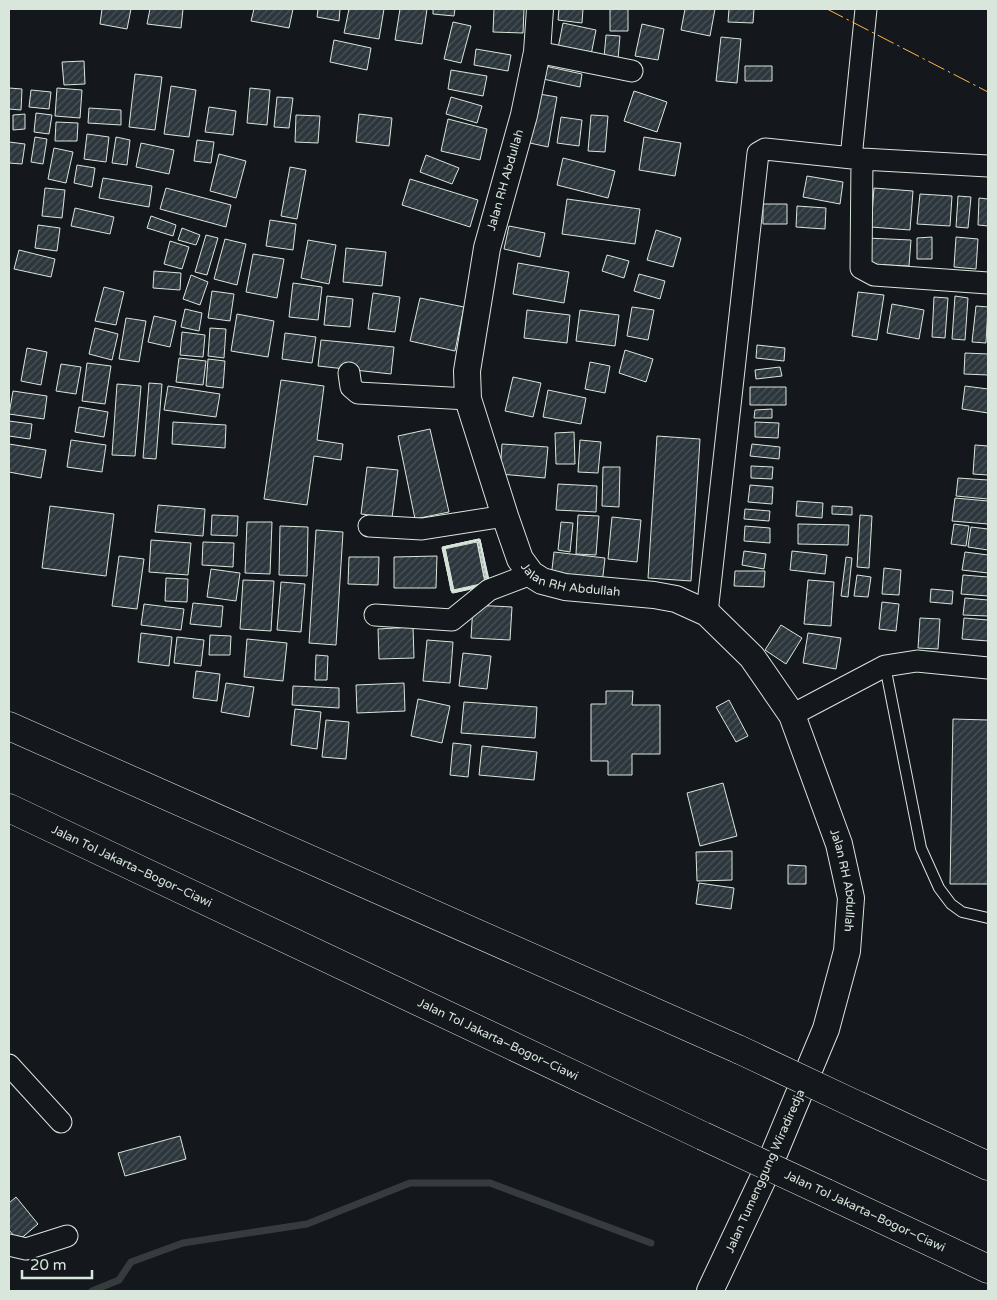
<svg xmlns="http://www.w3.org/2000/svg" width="997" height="1300" font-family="'Varela Round',sans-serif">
  <defs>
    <pattern id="building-hatch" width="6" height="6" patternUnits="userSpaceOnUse" patternTransform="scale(1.25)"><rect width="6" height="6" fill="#2c363c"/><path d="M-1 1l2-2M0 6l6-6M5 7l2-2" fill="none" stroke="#4a5358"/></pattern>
  </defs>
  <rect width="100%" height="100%" fill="#14181c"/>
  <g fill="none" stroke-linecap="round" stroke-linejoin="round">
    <path stroke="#363b3e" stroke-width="7" d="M92 1291 119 1280 131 1262 183 1243 307 1224 410 1183H490L651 1243"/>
  </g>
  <path fill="url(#building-hatch)" stroke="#d8e6dc" d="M102 9H131L127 29 100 24Z
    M150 9H183L181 28 147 24Z
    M254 9H293L289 28 251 21Z
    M318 9H340L339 21 317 17Z
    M349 9H384L379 39 344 33Z
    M400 9H427L422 44 395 40Z
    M433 9H455L454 16 433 14Z
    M494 9H524L523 33 493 32Z
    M559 9H583L582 23 558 20Z
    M610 9H628V31H610Z
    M685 9H715L710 36 681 30Z
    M729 9H754L753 23 728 22Z
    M453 22 471 26 461 63 444 59Z
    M563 23 596 30 591 55 558 48Z
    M642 24 664 29 658 60 635 56Z
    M606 35 620 36 618 59 604 58Z
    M721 37 741 39 737 83 716 81Z
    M334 40 371 48 367 70 330 62Z
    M476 49 511 55 508 71 474 65Z
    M84 61 85 84 64 85 62 62Z
    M545 66 582 74 580 87 543 79Z
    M745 66H772V81H745Z
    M451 70 487 76 483 96 448 89Z
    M135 74 162 77 155 130 129 127Z
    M171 86 196 90 189 137 164 134Z
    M9 88 22 89 21 110 9 109Z
    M57 88 82 90 80 118 55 116Z
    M250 88 270 90 267 125 247 123Z
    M31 90 51 92 49 109 29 107Z
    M634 91 667 102 657 132 624 121Z
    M539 94 557 97 548 147 530 143Z
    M277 97 293 98 289 128 274 127Z
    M451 97 482 106 477 123 446 114Z
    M209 107 236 111 233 135 205 132Z
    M89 108 121 110V125L88 123Z
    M36 113 52 115 49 134 34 132Z
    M25 114V129L13 130V115Z
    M359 114 392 118 389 146 356 142Z
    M296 115 320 116 318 143 295 142Z
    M591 115 608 116 605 152 588 151Z
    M561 117 582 120 579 146 557 143Z
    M448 119 487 129 480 160 441 151Z
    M56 122 78 123 77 141H55Z
    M87 134 109 137 106 162 84 159Z
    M35 137 47 139 43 164 31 162Z
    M116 137 130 140 127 165 112 163Z
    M644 137 681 143 675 176 639 170Z
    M197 140 214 142 211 163 194 161Z
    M9 142 25 144 22 164 9 163Z
    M141 143 174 150 169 174 136 167Z
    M54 148 73 152 66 183 48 179Z
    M219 154 246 161 236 198 210 191Z
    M426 155 459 168 452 184 420 172Z
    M563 158 615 171 608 198 557 185Z
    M77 165 95 168 92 187 74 183Z
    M290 167 306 170 297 219 281 216Z
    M807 176 843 182 840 204 803 197Z
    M103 178 152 186 149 207 99 198Z
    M410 179 478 200 470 227 402 205Z
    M45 188 65 190 62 218 42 216Z
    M166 188 231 205 226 227 160 209Z
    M874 188 913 191 910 230 871 227Z
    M920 194 952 196 950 226 917 224Z
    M958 196 971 197 968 228 956 227Z
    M979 198 988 199V226L978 225Z
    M567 199 640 209 635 244 562 234Z
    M763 204H787V224H763Z
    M797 206 826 208 825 229 796 227Z
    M75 208 114 217 110 234 71 226Z
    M151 216 176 225 173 236 147 228Z
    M270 220 296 224 293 250 266 246Z
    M38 225 60 228 57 251 35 248Z
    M509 226 545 233 540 257 504 249Z
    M182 228 200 235 196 245 178 240Z
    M656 230 681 238 673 267 647 260Z
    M206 235 218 238 207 275 195 272Z
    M932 237V259H917V238Z
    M956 237 978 239 976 269 954 267Z
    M866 238 911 240 909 266 865 264Z
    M225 239 246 244 237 285 214 279Z
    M308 240 336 245 329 284 301 278Z
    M170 241 189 247 182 269 164 264Z
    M346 248 386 252 382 286 343 282Z
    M19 250 55 259 51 277 14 269Z
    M253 254 284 259 277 298 246 292Z
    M607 255 629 261 624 278 602 271Z
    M518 263 569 272 564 303 513 294Z
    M154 271 181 273 180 290 153 288Z
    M639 274 665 281 660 299 634 291Z
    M191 275 208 282 200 305 183 299Z
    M293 283 322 287 318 320 289 317Z
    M104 287 124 292 116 325 95 321Z
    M212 291 234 294 230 321 208 318Z
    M858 292 884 295 877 340 852 336Z
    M373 293 400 297 395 332 368 329Z
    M327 296 353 299 350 327 324 325Z
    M955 296 968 298 965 340 952 339Z
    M934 297 948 298 945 338 932 337Z
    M420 298 464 307 455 351 410 341Z
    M892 304 924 310 919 339 887 333Z
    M976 306 988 307 986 343 972 342Z
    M632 307 654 310 648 340 627 336Z
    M185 309 202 313 199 331 181 327Z
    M527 310 570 315 567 343 524 338Z
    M580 310 619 315 615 346 576 341Z
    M237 314 274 321 268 357 231 351Z
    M154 316 176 321 170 347 148 342Z
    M126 318 146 321 139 362 119 359Z
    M95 328 118 334 112 360 89 354Z
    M210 328 226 329 224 358 208 356Z
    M182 332 205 335 203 357 180 355Z
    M285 333 316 337 312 363 282 359Z
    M321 340 394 347 391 374 318 366Z
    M757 345 785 348 784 361 756 358Z
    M27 348 47 352 41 385 21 381Z
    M625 350 653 359 646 382 619 373Z
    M965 353 988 354V375L964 374Z
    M179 358 206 361 203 385 176 382Z
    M208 359 225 361 223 388 206 386Z
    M590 362 610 366 605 393 585 389Z
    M87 363 111 366 105 404 82 401Z
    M61 364 81 367 76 394 56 391Z
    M780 367 782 376 756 379 755 370Z
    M513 377 541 383 533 417 505 411Z
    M281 380 324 386 317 440 343 444 341 460 314 456 307 505 264 499Z
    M149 383 162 384 156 459 143 458Z
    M117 384 141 386 135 456 112 455Z
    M168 386 220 394 216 417 164 410Z
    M965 386 988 389V413L962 409Z
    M750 387H786V405H750Z
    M548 390 586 398 581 424 543 417Z
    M13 391 47 396 44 419 9 414Z
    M79 407 108 412 104 437 75 432Z
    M772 409V418H754L755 410Z
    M9 421 32 424 30 439 9 436Z
    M173 422 226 425 225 448 172 444Z
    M755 422 779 423 778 438 755 437Z
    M430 429 449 512 415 519 398 436Z
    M574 432 575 464H556L555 433Z
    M657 436 700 439 691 581 648 578Z
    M71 440 106 445 102 472 67 467Z
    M580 440 601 442 598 473 578 472Z
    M9 444 46 450 41 478 9 472Z
    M502 444 548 447 545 478 500 474Z
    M752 444 780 447 779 459 750 456Z
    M975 445 988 446V475L973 474Z
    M751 466 773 467 772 479 751 478Z
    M367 467 398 470 392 518 361 514Z
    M603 467H620L619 507 602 506Z
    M958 478 988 480V499L956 496Z
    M558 484 597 486 596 512 556 510Z
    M750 485 773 487 772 504 748 502Z
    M955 498 988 501V524L952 521Z
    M797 501 823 503 822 518 796 516Z
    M158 505 205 509 203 536 155 532Z
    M50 506 114 514 106 576 42 568Z
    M832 506 852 507V515L832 514Z
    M745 509 770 511 769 521 744 519Z
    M212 515 238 516 237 536 211 535Z
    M578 515 599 516 596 555 576 554Z
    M860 515 872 516 869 568 857 567Z
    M612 517 641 520 637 562 608 559Z
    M247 522H272L270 574 245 573Z
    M561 522 573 523 570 552 558 550Z
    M798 524 849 525 848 545 798 544Z
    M954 524 969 526 966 546 951 544Z
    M280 526 308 527 307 576 279 575Z
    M745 526 770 528V543L744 541Z
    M971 527 988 529V550L968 547Z
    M316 530 343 532 336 645 309 643Z
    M479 539 488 585 452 593 442 547Z
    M479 539 489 585 453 593 443 547Z
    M480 539 489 583 453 591 444 547Z
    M151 540 191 543 188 575 149 572Z
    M478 540 487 584 452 592 442 548Z
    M480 540 489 583 454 591 445 548Z
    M480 540 490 584 454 592 445 548Z
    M477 541 486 584 451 591 443 548Z
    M203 542 234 543 233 567 202 565Z
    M477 542 485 583 453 590 444 549Z
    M744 551 766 554 764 569 742 565Z
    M792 551 827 555 825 574 790 570Z
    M554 552 605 558 602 584 551 578Z
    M965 552 988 555V573L962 570Z
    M119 556 144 559 137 609 112 606Z
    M437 556 436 588H394V557Z
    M349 557H379L378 585 348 584Z
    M846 557 852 558 848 597 841 596Z
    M884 568 901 570 899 595 882 594Z
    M211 569 240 573 236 601 207 597Z
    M735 571H765L764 587 734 586Z
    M857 575 871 577 868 597 854 596Z
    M963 575 988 577V596L961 594Z
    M166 578 188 579 187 602 165 601Z
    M243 580 274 581 271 631 240 629Z
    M808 580 834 582 831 626 804 624Z
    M281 582 305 584 301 632 277 630Z
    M931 589 953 591 952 604 930 602Z
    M965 598 988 600V616L963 615Z
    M882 602 899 604 896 631 879 629Z
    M193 603 223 606 221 627 190 624Z
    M144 604 184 609 181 630 141 625Z
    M473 605 512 607 510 640 471 638Z
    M920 618 940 619 938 649 918 648Z
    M964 618 988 620V641L962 639Z
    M781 625 802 638 786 664 765 650Z
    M413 627 414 658 379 659 378 629Z
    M141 633 172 637 169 666 138 662Z
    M808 633 841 638 836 669 803 663Z
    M210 635 231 636 230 655H209Z
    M177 637 204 640 201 666 174 663Z
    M247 639 287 643 283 681 244 677Z
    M427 640 453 642 450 683 423 681Z
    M463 653 491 656 487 689 459 686Z
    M316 655 328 656 327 680H315Z
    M196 671 220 674 217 701 193 698Z
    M226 683 254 687 249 717 221 712Z
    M404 683 405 711 357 713 356 685Z
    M293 686 339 688V708L292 705Z
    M606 691H633L632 705H660V754H632V775H608V761H591V704H606Z
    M418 699 450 706 442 743 411 736Z
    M729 700 748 736 736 742 716 707Z
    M464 702 537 707 535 738 461 733Z
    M295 709 321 712 317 749 291 745Z
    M953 719 988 720V884H950Z
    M326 720 349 722 346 759 322 757Z
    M453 743 471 745 468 777 450 775Z
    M482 746 537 752 534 780 479 775Z
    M723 783 737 836 700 846 687 793Z
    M732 851V880L697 881 696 852Z
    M788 865 806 866V884H788Z
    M699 883 734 888 731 909 696 904Z
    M180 1136 186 1159 125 1176 118 1153Z
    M16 1197 38 1224 18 1241 9 1230V1203Z"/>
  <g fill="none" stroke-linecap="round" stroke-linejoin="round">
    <g stroke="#d8e6dc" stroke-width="12">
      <path id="service" d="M885 666 921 848 939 888 951 904 962 912 988 918"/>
    </g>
    <g stroke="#d8e6dc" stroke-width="23">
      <path id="minor" d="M537 52 632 71
        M851 158 866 9
        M862 159 861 268 874 275 988 283
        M349 373 351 387 358 393 468 399
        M369 526 422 529 505 516
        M707 613 758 153 765 149 862 159 988 166
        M375 615 452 620 489 590 531 574
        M792 715 885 666 917 661 988 668
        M9 1065 61 1122
        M9 1245 26 1249 67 1236"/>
    </g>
    <g stroke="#d8e6dc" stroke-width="28">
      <g id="tertiary">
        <path id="s1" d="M540 9 537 52 524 115 487 248 467 371 468 399 505 516 520 559 531 574 542 581 565 587 654 595 676 599 707 613 752 657 792 715 839 844 851 898 847 951 826 1029 768 1168 710 1291"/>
      </g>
    </g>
    <g stroke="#d8e6dc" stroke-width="29">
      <g id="motorway">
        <path d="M9 726 740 1050"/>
        <path id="s2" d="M9 808 703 1136"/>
        <path d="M859 1106 988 1166"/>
        <path d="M826 1193 988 1269"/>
      </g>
    </g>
    <use href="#service" stroke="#14181c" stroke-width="10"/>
    <use href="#minor" stroke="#14181c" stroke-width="21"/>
    <use href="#tertiary" stroke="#14181c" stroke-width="26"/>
    <use href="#motorway" stroke="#14181c" stroke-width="28"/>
    <g stroke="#d8e6dc" stroke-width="29" stroke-linecap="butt">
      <path id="motorway-bridge" d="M740 1050 859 1106
        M703 1136 826 1193"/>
    </g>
    <use href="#motorway-bridge" stroke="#14181c" stroke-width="28"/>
    <path stroke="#ffb74d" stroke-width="1" stroke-dasharray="18 4 2.5 4" stroke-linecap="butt" d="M827 9 988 92"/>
  </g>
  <g text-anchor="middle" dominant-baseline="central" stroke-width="4" stroke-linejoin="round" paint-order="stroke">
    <g font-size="12" fill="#d8e6dc" stroke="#14181c">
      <text transform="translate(505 180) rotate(-74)">Jalan RH Abdullah</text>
      <text stroke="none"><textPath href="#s1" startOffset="625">Jalan RH Abdullah</textPath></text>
      <text stroke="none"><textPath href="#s2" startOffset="136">Jalan Tol Jakarta–Bogor–Ciawi</textPath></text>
      <text stroke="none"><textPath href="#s1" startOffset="1075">Jalan RH Abdullah</textPath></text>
      <text stroke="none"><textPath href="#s2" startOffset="541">Jalan Tol Jakarta–Bogor–Ciawi</textPath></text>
      <text transform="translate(765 1171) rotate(-66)">Jalan Tumenggung Wiradiredja</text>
      <text transform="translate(865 1211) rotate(25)">Jalan Tol Jakarta–Bogor–Ciawi</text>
    </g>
  </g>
  <rect width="997" height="1300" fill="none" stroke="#d8e6dc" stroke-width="20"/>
  <path d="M22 1270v8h70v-8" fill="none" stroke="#d8e6dc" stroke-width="2.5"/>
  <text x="30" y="1270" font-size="15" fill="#d8e6dc" stroke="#14181c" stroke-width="4" paint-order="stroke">20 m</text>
</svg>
